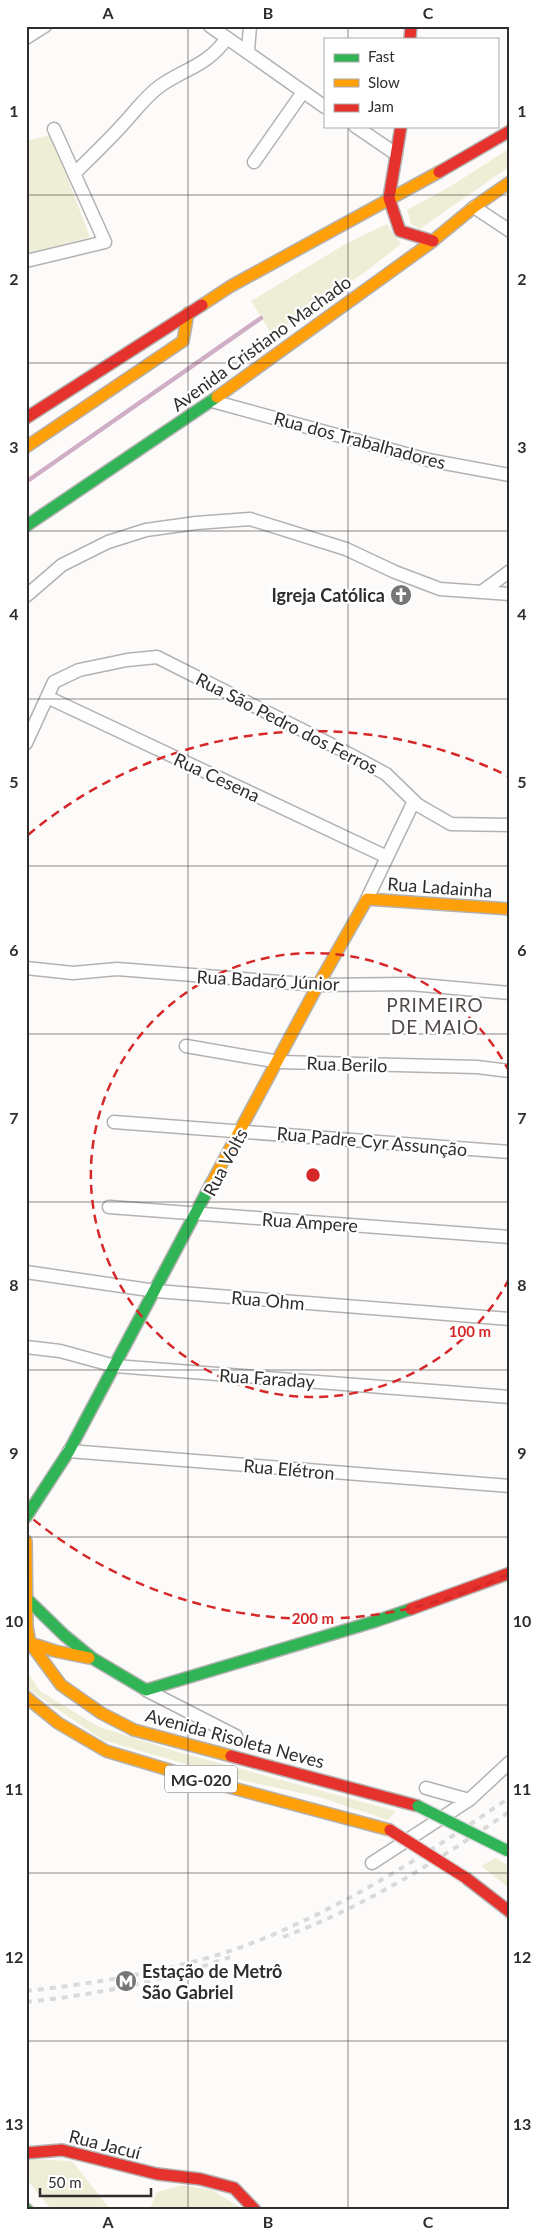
<svg xmlns="http://www.w3.org/2000/svg" width="536" height="2236" font-family="Lato,sans-serif">
  <rect width="100%" height="100%" fill="#fdfbfa"/>
  <path fill="#eeeed6" d="M51 135 90 237 26 254V141Z
    M510 148V166L420 229 411 224 407 210 451 186Z
    M387 224 401 244 368 270 272 335 251 301 349 242Z
    M26 1670 40 1691 97 1726 178 1752 396 1811 388 1820 319 1797 241 1780 103 1740 26 1688Z
    M496 1858 510 1867V1889L481 1866Z
    M30 2159 72 2161 111 2210H52L26 2179V2161Z
    M182 2185 212 2190 244 2210H149L157 2192Z"/>
  <g fill="none" stroke-linecap="round" stroke-linejoin="round">
    <path stroke="#d0aec6" stroke-width="4.5" d="M26 482 261 318"/>
    <g stroke="#b4b2b1" stroke-width="15">
      <path id="street" d="M210 26 325 107
        M26 38 45 26
        M248 51 250 26
        M355 126 396 154
        M254 162 303 92
        M74 174C91 157 109 140 125 122 136 110 146 96 160 86 186 68 207 66 227 38
        M474 207 510 231
        M26 261 105 242 54 129
        M212 401 428 460 510 475
        M484 590 510 571
        M26 596 62 565 108 542 146 530 196 523 250 519 346 549 395 572 440 589 510 594
        M47 697 387 857
        M26 743 54 682 79 670 127 660 157 657 336 747 386 774 418 805 451 824 510 825
        M367 899 414 801
        M26 968 73 973 117 969 318 985 410 984 510 993
        M186 1046 279 1062 477 1067 510 1071
        M114 1122 510 1152
        M109 1207 510 1237
        M26 1272 156 1291 510 1319
        M26 1347 60 1351 115 1366 510 1397
        M69 1451 510 1486
        M146 1690 236 1736
        M426 1788 469 1800
        M372 1863 469 1800 510 1762"/>
    </g>
    <g stroke="#b4b2b1" stroke-width="14">
      <path id="fast" d="M26 526 217 397
        M26 1517 69 1451 211 1184
        M27 1599 64 1635 92 1658 146 1690 376 1621 411 1609
        M26 2209 27 2210"/>
    </g>
    <g stroke="#b4b2b1" stroke-width="14">
      <path id="slow" d="M202 305 231 286 439 172
        M217 397 429 244 474 207 510 182
        M26 447 183 341 188 313
        M211 1184 318 985 367 899 510 909
        M26 1541 27 1627 30 1643 61 1685 101 1713 134 1730 231 1756
        M30 1643 55 1651 89 1658
        M26 1697 58 1723 106 1751 199 1779 390 1830"/>
    </g>
    <g stroke="#b4b2b1" stroke-width="14">
      <path id="jam" d="M410 39 411 26
        M401 126 389 198 400 231 433 241
        M439 172 510 131
        M26 418 202 305
        M411 1609 510 1573
        M231 1756 418 1806
        M466 1878 510 1912
        M26 2153 62 2150 157 2174 200 2179 234 2188 255 2210"/>
    </g>
    <use href="#street" stroke="#fffefe" stroke-width="12"/>
    <use href="#fast" stroke="#30b455" stroke-width="11"/>
    <use href="#slow" stroke="#ff9f0a" stroke-width="11"/>
    <use href="#jam" stroke="#e5322d" stroke-width="11"/>
    <path stroke="#dadada" stroke-width="4" stroke-dasharray="6 6" stroke-linecap="butt" d="M283 1937C364 1907 439 1860 510 1811
      M26 1991C100 1983 191 1968 260 1940 349 1904 431 1852 510 1797
      M26 2002C95 1995 164 1981 230 1957"/>
    <g stroke="#d9d8d8" stroke-width="14" stroke-linecap="butt">
      <path id="fast-bridge" d="M418 1806 508 1851"/>
    </g>
    <g stroke="#d9d8d8" stroke-width="14" stroke-linecap="butt">
      <path id="jam-bridge" d="M390 1830 466 1878"/>
    </g>
    <use href="#fast-bridge" stroke="#30b455" stroke-width="11"/>
    <use href="#jam-bridge" stroke="#e5322d" stroke-width="11"/>
  </g>
  <path fill="none" stroke="#302e2d" stroke-width="1" stroke-opacity="0.55" d="M188 26V2210M348 26V39M348 126V2210M26 195H510M26 363H510M26 531H510M26 699H510M26 866H510M26 1034H510M26 1202H510M26 1370H510M26 1537H510M26 1705H510M26 1873H510M26 2041H510"/>
  <g fill="none" stroke="#d62828" stroke-width="2.5" stroke-dasharray="9 6">
    <path d="M509 1279A222 222 0 1 1 509 1071"/>
    <path d="M508 1574A444 444 0 0 1 28 1515M28 835A444 444 0 0 1 508 776"/>
  </g>
  <defs>
    <g id="church-disc" transform="scale(1.125)"><circle r="9.5" fill="#787675" stroke="#fff"/><path d="M-1.2-6h2.4v3.5h3.3v2.4h-3.3V6h-2.4V-.1h-3.3v-2.4h3.3Z" fill="#fff"/></g>
    <g id="metro-disc" transform="scale(1.125)"><circle r="9.5" fill="#787675" stroke="#fff"/><path d="M-5.5 5V-5H-3L0 0L3-5H5.5V5H3V-.5L0 4L-3-.5V5Z" fill="#fff"/></g>
  </defs>
  <g fill-rule="evenodd">
    <use href="#church-disc" x="401" y="595"/>
    <use href="#metro-disc" x="126" y="1981"/>
  </g>
  <g text-anchor="middle" dominant-baseline="central" stroke-width="4.5" stroke-linejoin="round" paint-order="stroke">
    <rect fill="#fff" stroke="#6e6d6c" stroke-width="1" x="165" y="1765.5" width="72" height="27" rx="4"/>
    <g font-size="16" font-weight="bold" fill="#302e2d">
      <text x="201" y="1779">MG-020</text>
    </g>
    <g font-size="18" fill="#302e2d" stroke="#fff">
      <text transform="translate(261 343) rotate(-36)">Avenida Cristiano Machado</text>
      <text transform="translate(360 440) rotate(15)">Rua dos Trabalhadores</text>
      <text transform="translate(287 723) rotate(27)">Rua São Pedro dos Ferros</text>
      <text transform="translate(217 777) rotate(25)">Rua Cesena</text>
      <text transform="translate(440 887) rotate(4)">Rua Ladainha</text>
      <text transform="translate(268 980) rotate(3)">Rua Badaró Júnior</text>
      <text transform="translate(347 1064) rotate(2)">Rua Berilo</text>
      <text transform="translate(372 1141) rotate(5)">Rua Padre Cyr Assunção</text>
      <text transform="translate(225 1162) rotate(-62)">Rua Volts</text>
      <text transform="translate(310 1222) rotate(4)">Rua Ampere</text>
      <text transform="translate(268 1300) rotate(5)">Rua Ohm</text>
      <text transform="translate(267 1378) rotate(4)">Rua Faraday</text>
      <text transform="translate(289 1469) rotate(5)">Rua Elétron</text>
      <text transform="translate(235 1738) rotate(15)">Avenida Risoleta Neves</text>
      <text transform="translate(105 2144) rotate(14)">Rua Jacuí</text>
    </g>
    <g font-size="18" font-weight="bold" fill="#302e2d" stroke="#fff" text-anchor="end">
      <text x="385" y="595">Igreja Católica</text>
      <text x="142" y="1971" text-anchor="start">Estação de Metrô<tspan x="142" dy="21">São Gabriel</tspan></text>
    </g>
    <g font-size="19" letter-spacing="1" fill="#4f4947" stroke="#fff">
      <text x="435" y="1004">PRIMEIRO<tspan x="435" dy="22">DE MAIO</tspan></text>
    </g>
  </g>
  <circle cx="313" cy="1175" r="8" fill="#d62828" stroke="#fff" stroke-width="2.5"/>
  <g font-size="15" text-anchor="middle" font-weight="bold" fill="#d62828" stroke="#fff" stroke-width="4.5" stroke-linejoin="round" paint-order="stroke">
    <text x="470" y="1337">100 m</text>
    <text x="313" y="1624">200 m</text>
  </g>
  <rect width="536" height="2236" fill="none" stroke="#ffffff" stroke-width="55"/>
  <rect x="324" y="38" width="175" height="90" fill="#ffffff" stroke="#acabab"/>
  <rect x="334" y="54" width="25" height="8" fill="#30b455" stroke="#acabab"/>
  <text x="368" y="62" font-size="15" fill="#302e2d">Fast</text>
  <rect x="334" y="79" width="25" height="8" fill="#ff9f0a" stroke="#acabab"/>
  <text x="368" y="88" font-size="15" fill="#302e2d">Slow</text>
  <rect x="334" y="104" width="25" height="8" fill="#e5322d" stroke="#acabab"/>
  <text x="368" y="112" font-size="15" fill="#302e2d">Jam</text>
  <path d="M40 2188v8h111v-8" fill="none" stroke="#302e2d" stroke-width="2.5"/>
  <text x="48" y="2188" font-size="15" fill="#302e2d" stroke="#ffffff" stroke-width="4" paint-order="stroke">50 m</text>
  <rect x="28" y="28" width="480" height="2180" fill="none" stroke="#302e2d" stroke-width="2"/>
  <g font-size="16" text-anchor="middle" font-weight="bold" fill="#302e2d">
    <text x="108" y="19">A</text>
    <text x="268" y="19">B</text>
    <text x="428" y="19">C</text>
    <text x="14" y="117">1</text>
    <text x="522" y="117">1</text>
    <text x="14" y="285">2</text>
    <text x="522" y="285">2</text>
    <text x="14" y="453">3</text>
    <text x="522" y="453">3</text>
    <text x="14" y="620">4</text>
    <text x="522" y="620">4</text>
    <text x="14" y="788">5</text>
    <text x="522" y="788">5</text>
    <text x="14" y="956">6</text>
    <text x="522" y="956">6</text>
    <text x="14" y="1124">7</text>
    <text x="522" y="1124">7</text>
    <text x="14" y="1291">8</text>
    <text x="522" y="1291">8</text>
    <text x="14" y="1459">9</text>
    <text x="522" y="1459">9</text>
    <text x="14" y="1627">10</text>
    <text x="522" y="1627">10</text>
    <text x="14" y="1795">11</text>
    <text x="522" y="1795">11</text>
    <text x="14" y="1963">12</text>
    <text x="522" y="1963">12</text>
    <text x="14" y="2130">13</text>
    <text x="522" y="2130">13</text>
    <text x="108" y="2228">A</text>
    <text x="268" y="2228">B</text>
    <text x="428" y="2228">C</text>
  </g>
</svg>
